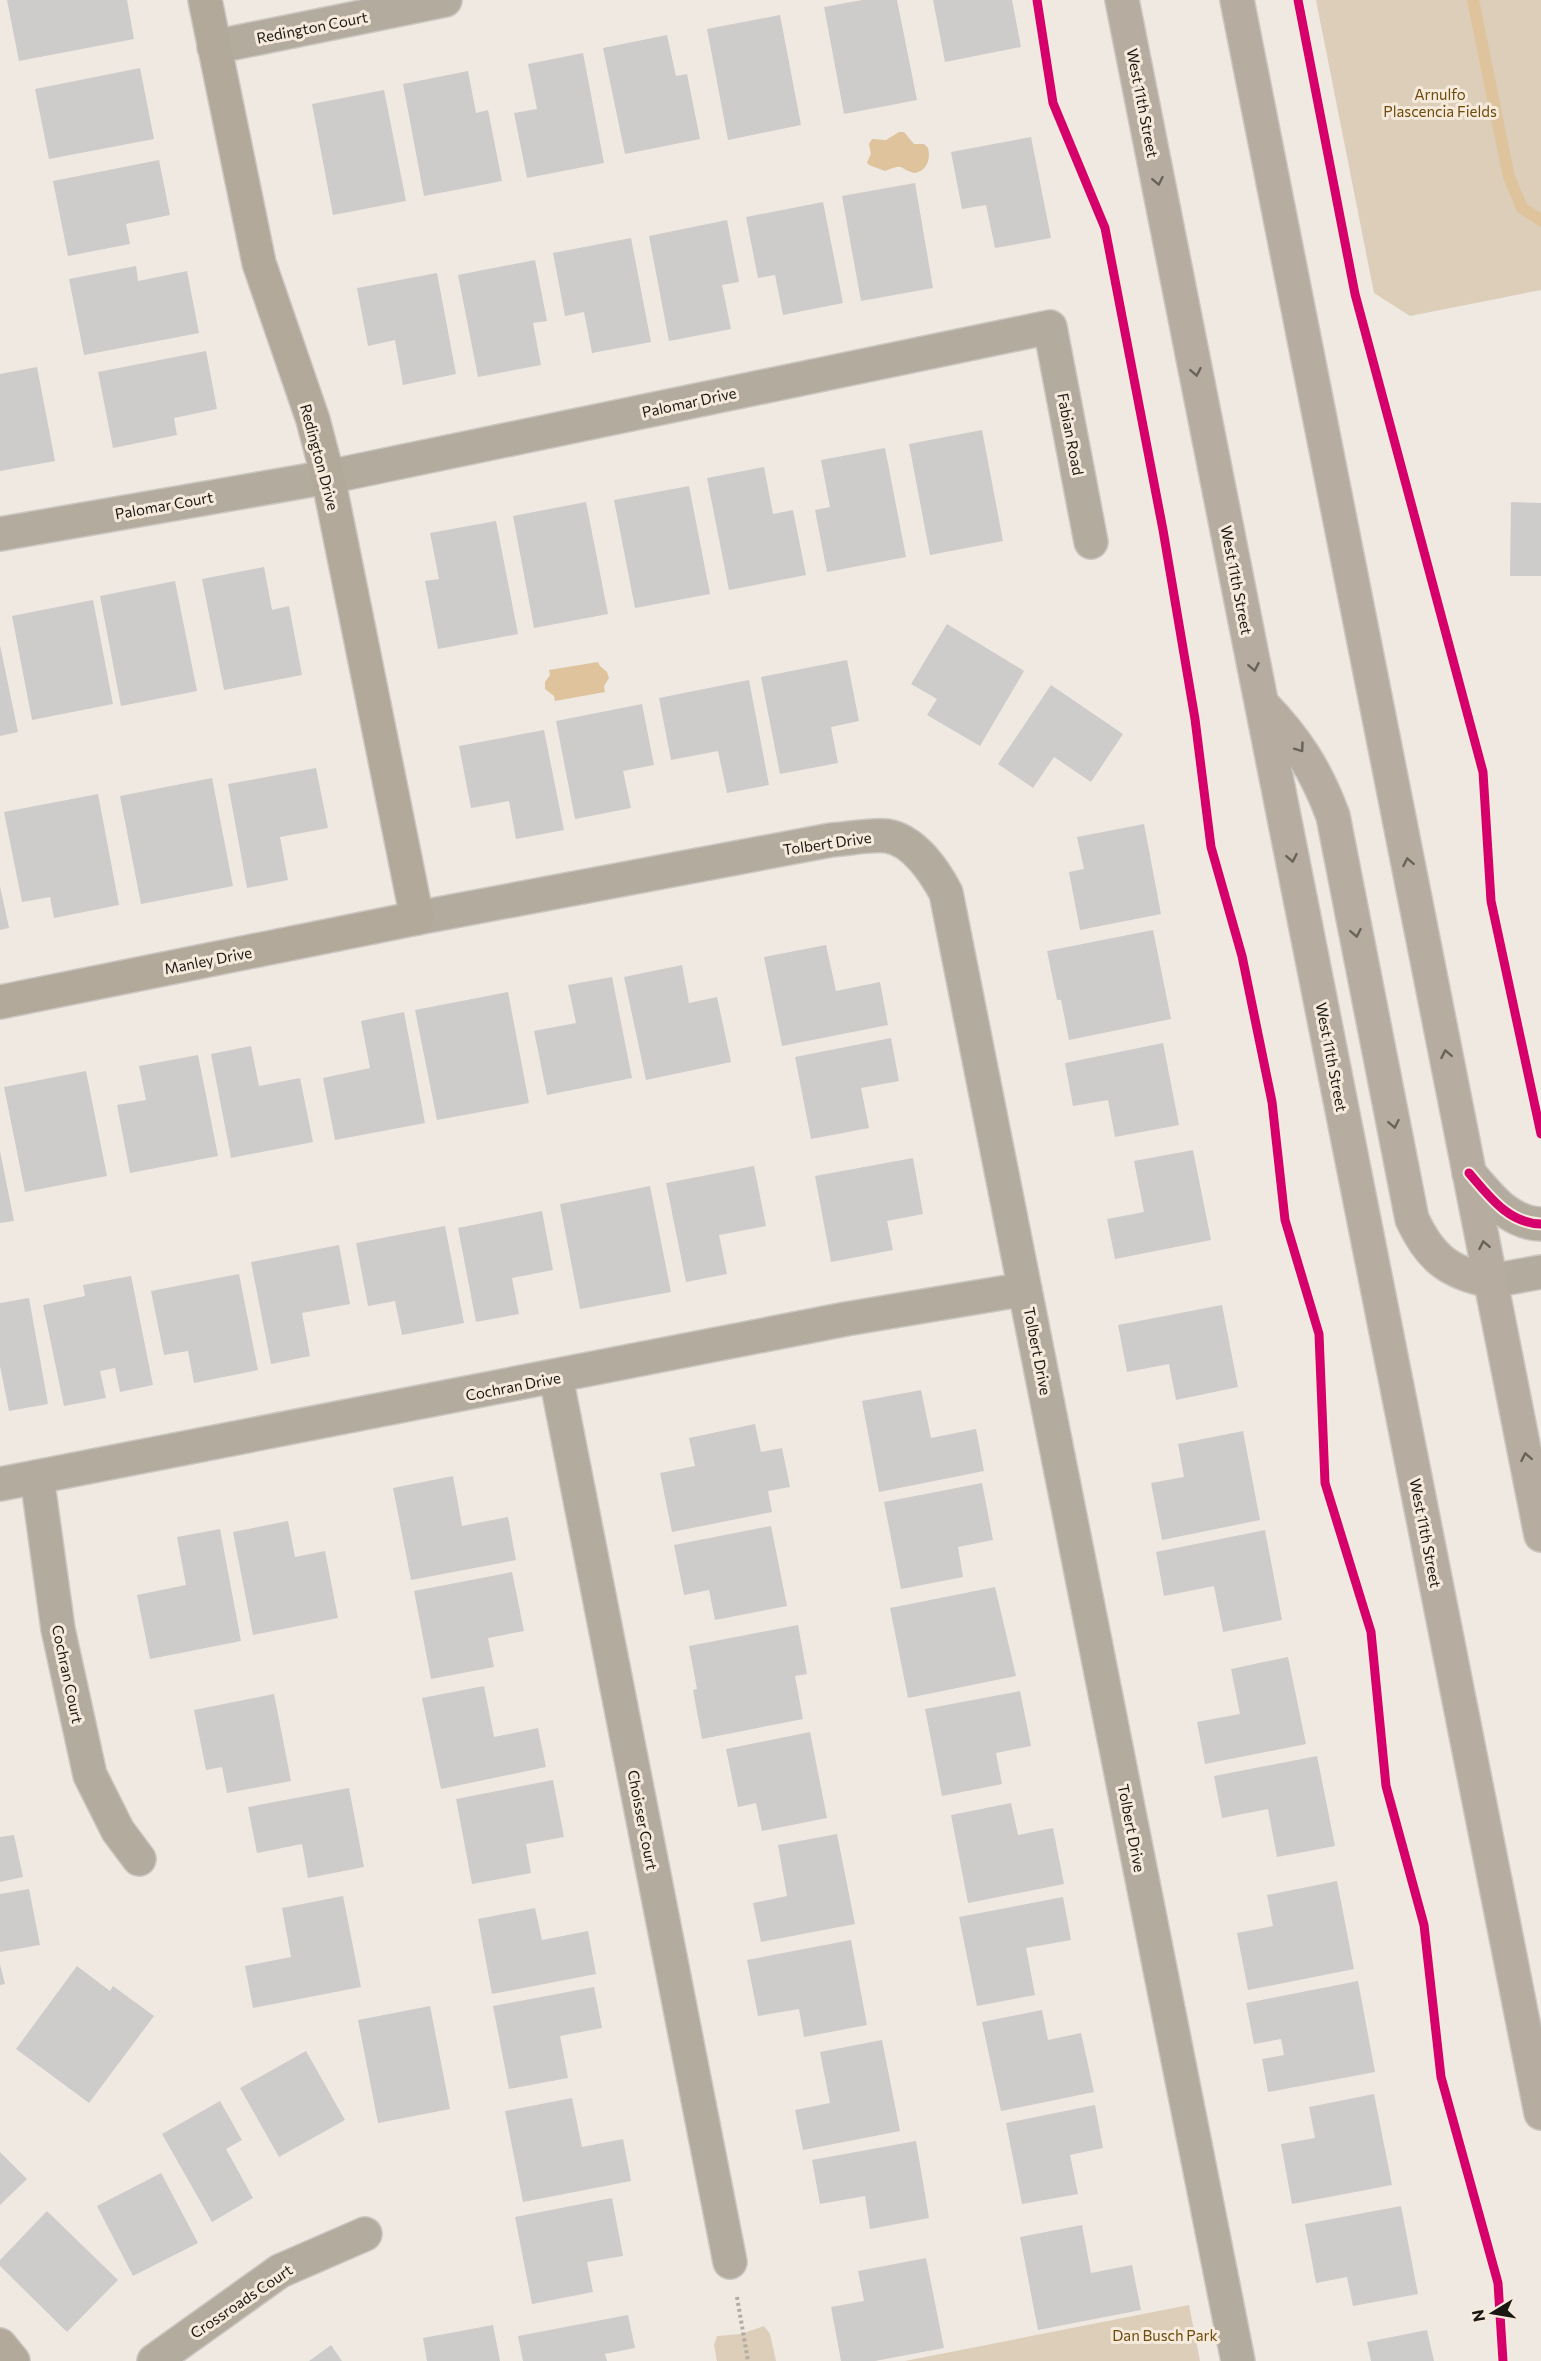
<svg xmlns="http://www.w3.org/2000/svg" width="1541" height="2361" font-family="Commissioner,sans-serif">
  <rect width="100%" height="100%" fill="#efe9e2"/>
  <path fill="#dcceb9" d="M1316 0H1541V290L1410 316 1374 293Z
    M1189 2305 1200 2361H905Z
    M764 2326 770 2334 776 2361H717L714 2345 717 2336 741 2334Z"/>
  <path fill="#dec39d" d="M899 132H904L914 144H924L928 148C931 158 927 172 914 173 897 168 906 163 885 171L869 165 867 162 871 154 869 144 872 139 886 140Z
    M598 662 600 666 607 672 609 678 604 686 605 692 555 701 554 696 545 689V682L550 675 549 670Z"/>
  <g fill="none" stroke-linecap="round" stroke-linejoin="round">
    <path stroke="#dec39d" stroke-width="12" d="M1473 0 1509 177 1522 208 1541 220"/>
  </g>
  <path fill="#cecbcb" d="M7 0H127L134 39 19 61Z
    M862 0H897L917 100 844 114 824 7Z
    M933 0H1012L1021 47 945 62Z
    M780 15 801 125 728 140 707 29Z
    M667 35 676 76 687 74 700 139 625 154 603 48Z
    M583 53 604 163 527 178 514 113 537 109 528 64Z
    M140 68 154 139 49 159 35 89Z
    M468 71 476 113 488 110 502 181 424 196 403 84Z
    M384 90 406 201 333 215 312 104Z
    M1031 137 1051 238 995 248 986 205 962 209 951 152Z
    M159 160 170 215 126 224 130 244 68 256 53 181Z
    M915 183 933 288 861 301 842 196Z
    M823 202 843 303 783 315 775 275 758 278 746 217Z
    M727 220 739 282 722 285 731 329 669 341 649 236Z
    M631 238 651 342 592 353 584 312 565 316 553 253Z
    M535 260 547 321 533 323 541 365 478 377 458 275Z
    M136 266 138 281 187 271 199 333 84 355 69 279Z
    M437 273 456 374 403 385 395 340 368 346 357 288Z
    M206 351 217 409 174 418 177 435 113 448 98 372Z
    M37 367 55 461 0 471V374Z
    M982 430 1003 541 930 555 909 444Z
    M885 448 906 557 827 572 815 510 830 507 821 460Z
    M764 467 773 514 793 510 806 575 729 590 707 478Z
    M689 486 710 594 635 608 614 500Z
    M586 502 608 614 534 628 513 516Z
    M1511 502 1541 503V576H1510Z
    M496 521 518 634 438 649 425 581 439 579 430 533Z
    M264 567 272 610 289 606 302 675 224 690 202 579Z
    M175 581 197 691 121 706 100 596Z
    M93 600 113 704 32 720 12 616Z
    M947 624 1024 671 980 746 927 715 937 699 911 684Z
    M0 645 18 732 0 736Z
    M847 660 859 721 831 727 838 763 780 774 761 677Z
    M749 680 769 785 727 793 718 751 671 760 659 698Z
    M1051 685 1123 734 1091 782 1054 757 1033 788 998 764Z
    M642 704 654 765 623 771 631 808 575 819 556 721Z
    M544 730 564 830 516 839 509 801 471 808 459 746Z
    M316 768 328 828 280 837 288 880 247 888 228 784Z
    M212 778 233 886 141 904 120 796Z
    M98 794 119 905 54 918 50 897 22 902 4 812Z
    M1144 824 1161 914 1080 930 1069 872 1084 869 1077 837Z
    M0 886 9 928 0 930Z
    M1153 930 1171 1019 1069 1040 1061 1000H1057L1047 951Z
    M826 945 836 991 880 982 888 1025 782 1046 764 957Z
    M682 965 689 1003 717 997 731 1062 646 1080 624 977Z
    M612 977 632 1078 547 1095 534 1031 576 1023 568 985Z
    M508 992 529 1103 437 1120 415 1010Z
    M404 1012 425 1123 335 1140 323 1078 370 1068 361 1021Z
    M891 1038 899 1081 861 1088 869 1128 811 1139 795 1057Z
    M1163 1043 1179 1125 1115 1137 1108 1100 1073 1106 1065 1063Z
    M251 1046 259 1086 300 1078 313 1142 231 1158 211 1054Z
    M198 1055 218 1156 130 1173 117 1105 146 1100 139 1066Z
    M86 1071 107 1176 25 1192 4 1087Z
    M1193 1150 1211 1240 1115 1259 1107 1219 1144 1212 1134 1161Z
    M0 1151 14 1221 0 1223Z
    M913 1158 923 1214 887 1221 893 1250 831 1262 815 1176Z
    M754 1166 766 1226 719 1235 727 1274 686 1282 666 1183Z
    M650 1186 671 1292 580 1309 560 1204Z
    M542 1211 553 1270 512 1278 519 1314 476 1322 458 1228Z
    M445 1226 464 1323 402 1335 395 1301 368 1306 356 1243Z
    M339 1245 350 1304 302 1313 310 1356 271 1364 251 1262Z
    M239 1274 258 1370 194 1383 188 1351 164 1355 151 1291Z
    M131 1276 153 1385 120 1392 115 1368 100 1371 106 1398 64 1406 43 1305 85 1296 83 1285Z
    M29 1298 48 1404 9 1411 0 1366V1303Z
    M1222 1305 1238 1387 1176 1400 1169 1364 1127 1372 1118 1325Z
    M921 1390 931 1438 976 1429 984 1471 879 1492 862 1401Z
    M755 1424 761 1452 782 1448 790 1487 768 1491 772 1512 672 1532 660 1473 695 1466 689 1438Z
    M1243 1431 1260 1520 1162 1540 1151 1483 1184 1477 1178 1444Z
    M453 1476 462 1526 508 1517 516 1560 411 1580 393 1488Z
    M982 1483 993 1540 958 1547 963 1577 901 1589 884 1502Z
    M288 1521 295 1557 325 1551 338 1618 253 1635 233 1532Z
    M771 1526 787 1606 715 1620 709 1590 684 1595 674 1545Z
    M220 1529 241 1641 150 1659 137 1595 186 1585 177 1537Z
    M1265 1530 1282 1620 1223 1632 1214 1586 1164 1596 1156 1552Z
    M512 1572 524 1631 488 1638 494 1667 431 1679 414 1591Z
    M995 1587 1016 1676 908 1698 890 1608Z
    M798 1625 807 1674 795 1676 803 1719 702 1739 693 1690 697 1689 689 1646Z
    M1288 1657 1306 1744 1205 1764 1197 1722 1240 1714 1231 1669Z
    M484 1686 494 1737 538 1728 546 1767 441 1789 422 1698Z
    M1020 1691 1031 1746 996 1753 1002 1784 942 1796 925 1709Z
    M274 1694 291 1781 227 1793 222 1767 206 1770 194 1710Z
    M810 1732 827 1818 762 1831 756 1803 738 1807 726 1749Z
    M1317 1756 1335 1846 1277 1857 1268 1809 1222 1818 1214 1776Z
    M553 1780 564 1837 526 1844 531 1873 472 1884 456 1799Z
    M349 1788 364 1867 308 1878 302 1844 257 1853 248 1807Z
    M1011 1803 1018 1835 1053 1828 1064 1884 968 1903 951 1815Z
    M837 1834 855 1924 761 1942 753 1903 787 1896 778 1845Z
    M14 1835 23 1877 0 1882V1837Z
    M1337 1881 1354 1969 1248 1990 1237 1933 1273 1926 1267 1895Z
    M29 1889 40 1945 0 1952V1894Z
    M343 1896 361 1987 253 2008 245 1966 291 1957 282 1908Z
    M1063 1897 1071 1940 1026 1948 1035 1995 977 2006 959 1917Z
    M535 1908 542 1940 588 1931 596 1974 492 1994 478 1919Z
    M851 1940 867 2025 804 2037 799 2009 758 2016 747 1960Z
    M0 1964 5 1984 0 1985Z
    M77 1966 110 1991 113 1986 154 2016 89 2103 16 2049Z
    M1358 1981 1375 2072 1268 2092 1262 2059 1284 2055 1281 2039 1254 2044 1246 2003Z
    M594 1987 602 2028 560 2036 568 2078 509 2089 493 2006Z
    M430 2006 450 2109 378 2123 358 2020Z
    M1042 2010 1048 2040 1081 2033 1094 2092 1001 2111 982 2022Z
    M882 2040 900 2131 803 2150 795 2110 830 2103 820 2052Z
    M306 2051 345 2120 279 2157 240 2088Z
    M1374 2094 1392 2185 1292 2204 1281 2144 1315 2138 1309 2107Z
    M572 2098 582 2147 623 2139 631 2181 523 2202 505 2111Z
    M220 2101 242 2140 226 2149 253 2198 212 2222 162 2134Z
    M1095 2105 1103 2148 1070 2155 1078 2194 1022 2204 1006 2123Z
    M916 2141 929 2218 870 2229 865 2196 820 2204 812 2160Z
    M0 2152 27 2179 0 2205Z
    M161 2173 198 2243 133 2276 97 2206Z
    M612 2198 623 2256 587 2262 593 2292 532 2304 515 2217Z
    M1401 2206 1418 2294 1353 2306 1347 2277 1316 2283 1305 2224Z
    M47 2211 118 2280 67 2332 0 2266V2260Z
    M1082 2225 1091 2273 1132 2265 1141 2310 1038 2330 1020 2237Z
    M926 2258 944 2348 875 2361H841L831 2307 864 2301 858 2271Z
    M628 2315 635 2348 605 2354 607 2361H523L518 2336Z
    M493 2325 500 2361H427L423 2338Z
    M1427 2330 1434 2361H1371L1367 2342Z
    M331 2345 342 2361H309Z"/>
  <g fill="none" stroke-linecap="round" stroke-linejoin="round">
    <g stroke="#ccc7c2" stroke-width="36">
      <path id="street" d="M214 47 445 0
        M0 534 328 477 1050 327 1091 542
        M417 918 831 840C847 839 872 834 887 836 914 840 935 872 946 893L1238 2361
        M1469 1173C1489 1196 1508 1223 1541 1224
        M1491 1281 1541 1272
        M556 1377 730 2262
        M37 1477 58 1629 90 1775 118 1831 139 1859
        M0 1484 846 1319 1025 1289
        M154 2361 280 2271 365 2234"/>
    </g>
    <g stroke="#ccc7c2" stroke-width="36">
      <path id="secondary" d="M0 1002 417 918 328 477 313 420 259 263 205 0
        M0 2345 13 2361"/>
    </g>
    <g stroke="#ccc7c2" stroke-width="36">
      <path id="primary" d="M1122 0 1541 2113
        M1237 0 1541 1535
        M1262 704C1296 739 1316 770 1333 816L1412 1219C1430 1258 1449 1273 1491 1281"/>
    </g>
    <path stroke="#b3aca2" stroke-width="4" stroke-dasharray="3 3" stroke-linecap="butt" d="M737 2297 748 2361"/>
    <use href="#street" stroke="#b4ab9f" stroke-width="33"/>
    <use href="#secondary" stroke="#b3a99b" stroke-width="33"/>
    <use href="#primary" stroke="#b6ada0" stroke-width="33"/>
    <g stroke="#f5eadc" stroke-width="13">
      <path id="cycleway" d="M1037 0 1053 103 1105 228 1163 530 1195 719 1211 847 1242 956 1272 1102 1285 1220 1319 1334 1325 1483 1371 1632 1386 1786 1424 1925 1441 2077 1498 2283 1503 2361
        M1298 0 1355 294 1483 772 1491 901 1541 1134
        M1469 1173C1489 1196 1508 1223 1541 1224"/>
    </g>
    <use href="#cycleway" stroke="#d6006c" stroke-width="9"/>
  </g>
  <defs><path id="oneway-chevron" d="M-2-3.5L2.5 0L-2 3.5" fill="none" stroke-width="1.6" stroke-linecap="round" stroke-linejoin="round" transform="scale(1.5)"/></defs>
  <g stroke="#686259">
    <use href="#oneway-chevron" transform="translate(1158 181) rotate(79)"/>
    <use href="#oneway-chevron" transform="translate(1196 372) rotate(79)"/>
    <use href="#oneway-chevron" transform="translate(1254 667) rotate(79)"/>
    <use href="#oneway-chevron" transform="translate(1300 748) rotate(54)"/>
    <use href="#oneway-chevron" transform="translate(1292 858) rotate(79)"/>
    <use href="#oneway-chevron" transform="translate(1408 862) rotate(-101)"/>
    <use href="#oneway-chevron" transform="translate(1356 933) rotate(79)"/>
    <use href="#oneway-chevron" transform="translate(1446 1054) rotate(-101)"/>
    <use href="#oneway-chevron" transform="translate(1394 1124) rotate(79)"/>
    <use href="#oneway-chevron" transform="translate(1484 1245) rotate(-101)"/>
    <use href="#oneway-chevron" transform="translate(1526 1457) rotate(-101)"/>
  </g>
  <g text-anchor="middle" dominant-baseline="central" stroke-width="6" stroke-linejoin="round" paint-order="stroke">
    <g font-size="15" fill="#1b1712" stroke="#f5eadc">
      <text transform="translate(312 27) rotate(-11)">Redington Court</text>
      <text transform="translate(1143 103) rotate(79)">West 11th Street</text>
      <text transform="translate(689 402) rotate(-12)">Palomar Drive</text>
      <text transform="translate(1071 434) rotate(79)">Fabian Road</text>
      <text transform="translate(320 457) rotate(75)">Redington Drive</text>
      <text transform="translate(164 505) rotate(-10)">Palomar Court</text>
      <text transform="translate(1237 580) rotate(79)">West 11th Street</text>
      <text transform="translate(827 843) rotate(-8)">Tolbert Drive</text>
      <text transform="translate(208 960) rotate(-11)">Manley Drive</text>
      <text transform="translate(1332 1057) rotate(79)">West 11th Street</text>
      <text transform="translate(1038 1351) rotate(79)">Tolbert Drive</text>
      <text transform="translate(513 1386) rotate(-11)">Cochran Drive</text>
      <text transform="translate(1426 1533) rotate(79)">West 11th Street</text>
      <text transform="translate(68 1674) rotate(78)">Cochran Court</text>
      <text transform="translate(643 1820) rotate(79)">Choisser Court</text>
      <text transform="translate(1132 1828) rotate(79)">Tolbert Drive</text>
      <text transform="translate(241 2301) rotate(-34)">Crossroads Court</text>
    </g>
    <g font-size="15" fill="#6e4b0b" stroke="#f5eadc">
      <text x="1440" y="94">Arnulfo<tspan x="1440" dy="17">Plascencia Fields</tspan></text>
      <text x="1165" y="2335">Dan Busch Park</text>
    </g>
  </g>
  <g transform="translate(1493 2313) rotate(259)" stroke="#f5eadc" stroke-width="4.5" paint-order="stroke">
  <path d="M0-4.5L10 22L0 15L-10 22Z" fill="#1b1712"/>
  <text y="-9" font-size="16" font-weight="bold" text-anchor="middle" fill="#1b1712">N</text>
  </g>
</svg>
